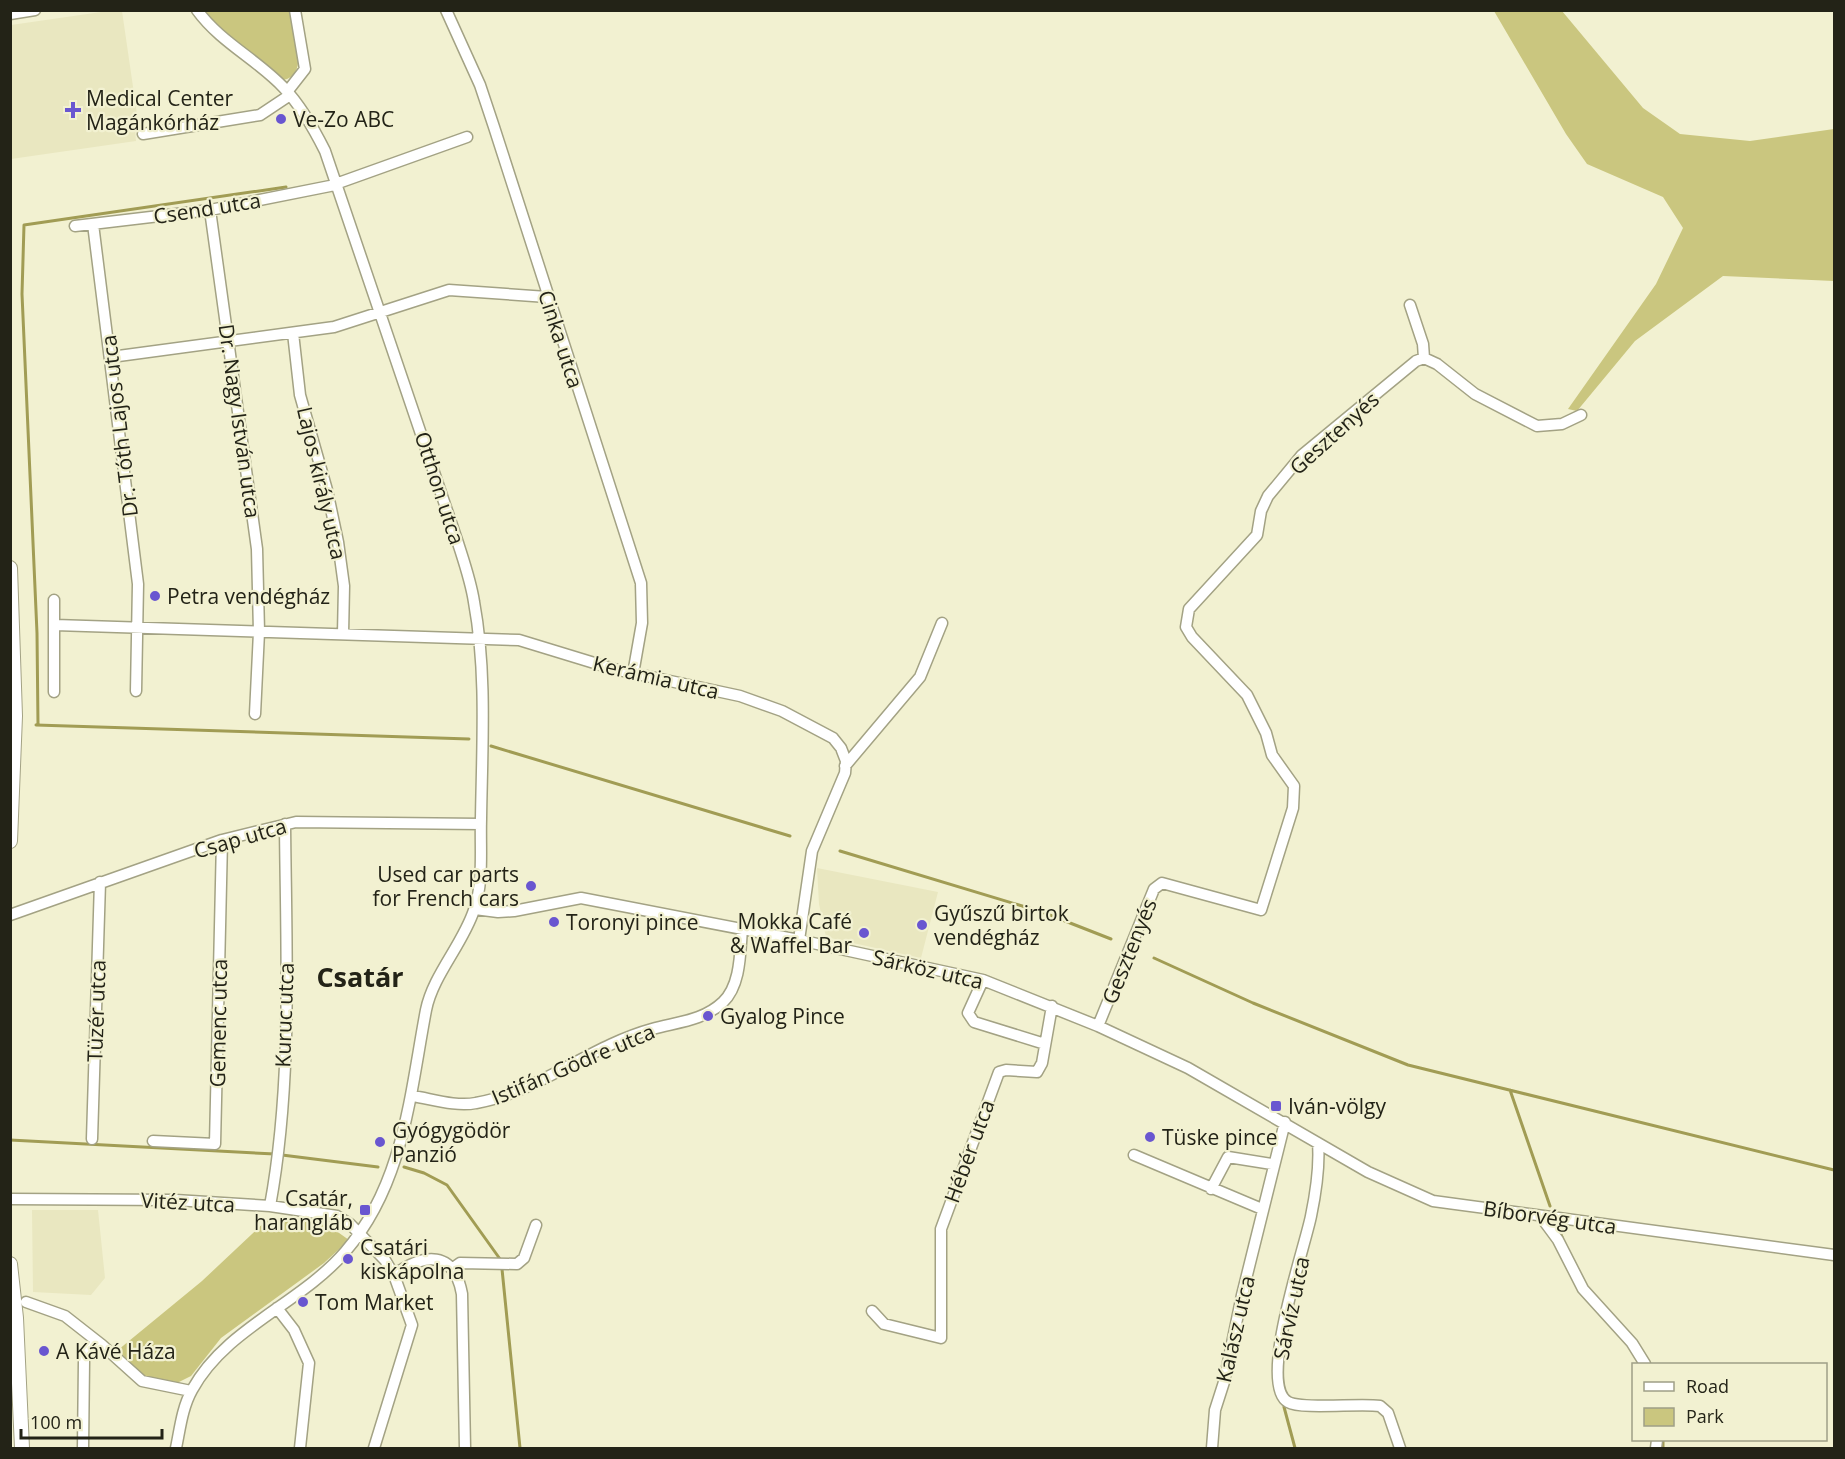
<svg xmlns="http://www.w3.org/2000/svg" width="1845" height="1459" font-family="'Open Sans',sans-serif">
  <rect width="100%" height="100%" fill="#f2f1d1"/>
  <path fill="#e9e7c0" d="M108 11H122L139 128 135 129 136 141 11 159V25Z
    M817 868 938 892 921 958 826 937 819 904Z
    M32 1210H98L105 1278 91 1295 33 1292Z"/>
  <path fill="#cac67f" d="M203 11H290C293 29 311 76 283 80L223 32Z
    M1494 11H1562L1643 108 1680 134 1750 141 1834 129V281L1723 276 1635 341 1577 411 1568 409 1656 284 1683 228 1663 197 1587 164 1566 134Z
    M269 1218 325 1223 349 1240 324 1263 221 1338 191 1376 173 1385 142 1376 118 1350 202 1281Z"/>
  <g fill="none" stroke-linecap="round" stroke-linejoin="round">
    <path stroke="#a19c54" stroke-width="3" d="M36 725 469 739
      M38 725 37 633 22 294 24 225 286 187
      M491 746 790 836
      M840 851 1042 912 1111 939
      M1154 958 1253 1003 1408 1065 1834 1170
      M1510 1090 1550 1206
      M10 1140 275 1154
      M282 1155 378 1167
      M404 1167 424 1173 447 1185 500 1259
      M1556 1224 1562 1237
      M502 1269 520 1448
      M1284 1407 1295 1448
      M1663 1448V1440"/>
    <g stroke="#a3a284" stroke-width="13">
      <path id="minor" d="M446 10 480 85 494 127 641 583 642 623 633 674
        M10 14 35 10
        M287 92 305 69 295 10
        M143 134 260 115 290 95
        M210 210 257 549 259 632 255 714
        M93 224 138 584 136 691
        M75 226 210 210 330 186 467 137
        M1410 305 1423 344 1424 358
        M293 333 300 395 327 490 338 542 344 586 343 634
        M111 357 334 327 449 290 547 297
        M54 600V692
        M55 625 519 640 614 669 740 696 782 711 833 738 841 748 846 761 845 773 812 851 799 940
        M845 766 920 677 942 623
        M475 909 498 912 514 911 581 898 799 940 983 980 1098 1026 1188 1068 1368 1172 1433 1201 1834 1255
        M10 915 222 840 296 822 481 824
        M983 980 968 1013 974 1022 1045 1044
        M1098 1026 1154 889 1162 883 1261 910 1293 808 1294 786 1272 755 1266 733 1247 695 1192 637 1186 627 1189 609 1257 535 1261 511 1268 496 1302 455 1416 361 1424 358 1437 364 1475 394 1537 426 1562 424 1581 415
        M413 1096C432 1099 456 1107 476 1103 539 1092 590 1046 652 1029 677 1022 703 1021 723 1002 741 985 740 952 742 929
        M92 1139 100 882
        M153 1141 215 1144 222 840
        M1318 1143C1320 1168 1316 1192 1311 1216 1305 1247 1257 1385 1288 1402 1302 1410 1359 1403 1380 1406L1388 1413 1400 1448
        M1134 1155 1262 1209
        M1211 1189 1228 1157 1272 1164
        M10 1199 175 1200 270 1206 337 1216 350 1224 385 1260 394 1275 412 1325 374 1448
        M270 1206C293 1081 286 950 285 824
        M1541 1217 1558 1240 1583 1289 1632 1343 1645 1364
        M453 1268 460 1263 517 1264 524 1258 536 1225
        M394 1275C424 1253 454 1250 462 1294L465 1448
        M26 1302 65 1316 102 1345
        M277 1308 294 1330 309 1363 300 1448
        M872 1311 884 1324 941 1338V1229L999 1072 1006 1070 1037 1072 1042 1063 1052 1006
        M83 1448 84 1361 86 1352 94 1345H102L142 1381 191 1391
        M176 1448C180 1429 182 1408 192 1390 226 1328 300 1304 345 1252 404 1184 410 1094 426 1010 433 975 463 944 474 910 484 882 480 848 481 819 482 748 487 672 474 602 471 582 464 562 458 543L325 151C314 129 301 106 284 88 258 60 220 42 197 10
        M1212 1448 1215 1410 1224 1382 1242 1295 1285 1122
        M1656 1448 1657 1440"/>
    </g>
    <g stroke="#a3a284" stroke-width="16">
      <path id="major" d="M10 568 15 716 10 841
        M10 1264 16 1318 22 1448"/>
    </g>
    <use href="#minor" stroke="#fff" stroke-width="10"/>
    <use href="#major" stroke="#fff" stroke-width="14"/>
  </g>
  <g fill="#6956d0" stroke="#f2f1d1" stroke-width="2">
    <path d="M70 101h6v6h6v6h-6v6h-6v-6h-6v-6h6z"/>
    <circle cx="281" cy="119" r="6"/>
    <circle cx="155" cy="596" r="6"/>
    <circle cx="531" cy="886" r="6"/>
    <circle cx="554" cy="922" r="6"/>
    <circle cx="922" cy="925" r="6"/>
    <circle cx="864" cy="933" r="6"/>
    <circle cx="708" cy="1016" r="6"/>
    <rect x="1270" y="1100" width="12" height="12" rx="3"/>
    <circle cx="1150" cy="1137" r="6"/>
    <circle cx="380" cy="1142" r="6"/>
    <rect x="359" y="1204" width="12" height="12" rx="3"/>
    <circle cx="348" cy="1259" r="6"/>
    <circle cx="303" cy="1302" r="6"/>
    <circle cx="44" cy="1351" r="6"/>
  </g>
  <g text-anchor="middle" dominant-baseline="central" stroke-width="4.5" stroke-linejoin="round" paint-order="stroke">
    <g font-size="21" fill="#232317" stroke="#f2f1d1" text-anchor="start">
      <text x="86" y="98">Medical Center<tspan x="86" dy="24">Magánkórház</tspan></text>
      <text x="293" y="119">Ve-Zo ABC</text>
      <text x="167" y="596">Petra vendégház</text>
      <text x="519" y="874" text-anchor="end">Used car parts<tspan x="519" dy="24">for French cars</tspan></text>
      <text x="934" y="913">Gyűszű birtok<tspan x="934" dy="24">vendégház</tspan></text>
      <text x="852" y="921" text-anchor="end">Mokka Café<tspan x="852" dy="24">&amp; Waffel Bar</tspan></text>
      <text x="566" y="922">Toronyi pince</text>
      <text x="720" y="1016">Gyalog Pince</text>
      <text x="1288" y="1106">Iván-völgy</text>
      <text x="392" y="1130">Gyógygödör<tspan x="392" dy="24">Panzió</tspan></text>
      <text x="1162" y="1137">Tüske pince</text>
      <text x="353" y="1198" text-anchor="end">Csatár,<tspan x="353" dy="24">harangláb</tspan></text>
      <text x="360" y="1247">Csatári<tspan x="360" dy="24">kiskápolna</tspan></text>
      <text x="315" y="1302">Tom Market</text>
      <text x="56" y="1351">A Kávé Háza</text>
    </g>
    <g font-size="21" fill="#232317" stroke="#f2f1d1">
      <text transform="translate(207 208) rotate(-9)">Csend utca</text>
      <text transform="translate(561 339) rotate(72)">Cinka utca</text>
      <text transform="translate(240 421) rotate(82)">Dr. Nagy István utca</text>
      <text transform="translate(119 426) rotate(-97)">Dr. Tóth Lajos utca</text>
      <text transform="translate(1334 433) rotate(-42)">Gesztenyés</text>
      <text transform="translate(322 483) rotate(77)">Lajos király utca</text>
      <text transform="translate(440 488) rotate(72)">Otthon utca</text>
      <text transform="translate(656 677) rotate(13)">Kerámia utca</text>
      <text transform="translate(240 838) rotate(-16)">Csap utca</text>
      <text transform="translate(1129 951) rotate(-68)">Gesztenyés</text>
      <text transform="translate(928 969) rotate(13)">Sárköz utca</text>
      <text transform="translate(96 1011) rotate(-88)">Tüzér utca</text>
      <text transform="translate(284 1015) rotate(-88)">Kuruc utca</text>
      <text transform="translate(218 1023) rotate(-89)">Gemenc utca</text>
      <text transform="translate(573 1064) rotate(-23)">Istifán Gödre utca</text>
      <text transform="translate(969 1151) rotate(-70)">Hébér utca</text>
      <text transform="translate(188 1202) rotate(3)">Vitéz utca</text>
      <text transform="translate(1550 1217) rotate(8)">Bíborvég utca</text>
      <text transform="translate(1291 1308) rotate(-78)">Sárvíz utca</text>
      <text transform="translate(1235 1329) rotate(-77)">Kalász utca</text>
    </g>
    <g font-size="27" font-weight="bold" fill="#232317" stroke="#f2f1d1">
      <text x="360" y="976">Csatár</text>
    </g>
  </g>
  <rect width="1845" height="1459" fill="none" stroke="#232317" stroke-width="24"/>
  <rect x="1632" y="1363" width="195" height="78" fill="#f2f1d1" stroke="#9f9f87" stroke-width="1.5"/>
  <rect x="1644" y="1382" width="30" height="9" fill="#ffffff" stroke="#9f9f87" stroke-width="1.5"/>
  <text x="1686" y="1393" font-size="18" fill="#232317">Road</text>
  <rect x="1644" y="1408" width="30" height="18" fill="#cac67f" stroke="#9f9f87" stroke-width="1.5"/>
  <text x="1686" y="1423" font-size="18" fill="#232317">Park</text>
  <path d="M21 1429v9h141v-9" fill="none" stroke="#232317" stroke-width="3"/>
  <text x="30" y="1429" font-size="18" fill="#232317" stroke="#f2f1d1" stroke-width="4.5" paint-order="stroke">100 m</text>
</svg>
